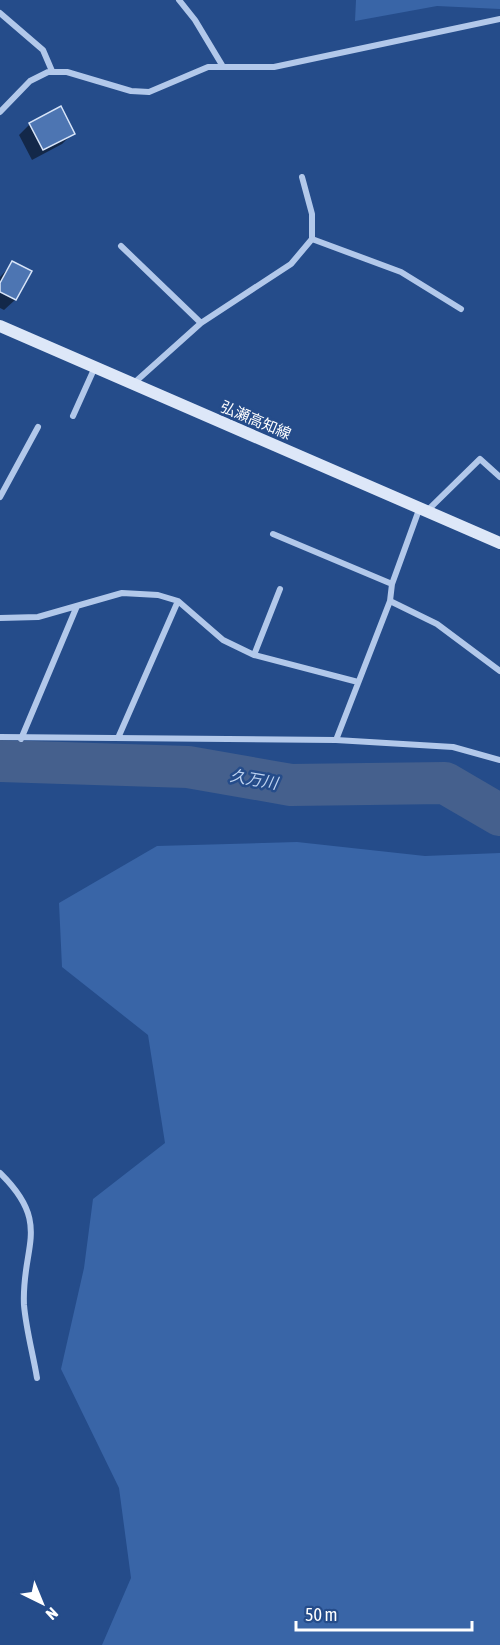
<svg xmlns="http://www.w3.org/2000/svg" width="500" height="1645" font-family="'Asap Condensed','Noto Sans JP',sans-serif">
  <rect width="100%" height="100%" fill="#254c8a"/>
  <path fill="#3965a7" d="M356 0H500V9L437 6 355 21Z
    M297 842 425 856 500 853V1645H102L131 1578 119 1488 61 1369 84 1268 93 1199 165 1143 148 1035 62 967 59 903 157 846Z"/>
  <path fill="#0007" d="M30 124 73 133 62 144 32 160 19 135Z
    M13 263 30 272 15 300 4 310 0 308V277Z"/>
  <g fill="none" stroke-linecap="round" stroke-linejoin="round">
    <path stroke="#45608d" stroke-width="42" d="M0 761 188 767 291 785 445 783 500 815"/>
  </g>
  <path fill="#4d75b2" stroke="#d7e4f8" stroke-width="1.5" d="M61 106 75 134 43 150 29 123Z
    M12 261 32 271 16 300 0 292V283Z"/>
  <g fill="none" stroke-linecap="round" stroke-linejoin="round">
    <path stroke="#b2c8ea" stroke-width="6" d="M179 0 195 20 222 65
      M0 13 43 50 52 71
      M0 112 30 81 48 72H67L131 91 149 92 208 67H274L500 19
      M302 177 312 214V239
      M121 246 201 323
      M134 383 201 323 291 264 312 239 401 272 461 309
      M73 416 95 367
      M0 497 38 427
      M427 511 480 459 500 477
      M273 534 392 584
      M390 601 437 624 500 671
      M0 618 38 617 122 593 158 595 178 601 223 640 254 655 358 682
      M254 655 280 589
      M0 737 336 740 453 747 500 760
      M118 738 178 601
      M21 739 77 606
      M336 740 390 601 392 584 420 507
      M0 1173C53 1225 21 1246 24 1305 26 1329 33 1354 37 1378"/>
    <path stroke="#dde7f8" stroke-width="12" d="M0 326 500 543"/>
  </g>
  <g text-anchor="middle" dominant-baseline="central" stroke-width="5" stroke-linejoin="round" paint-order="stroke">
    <g font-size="15" fill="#fff" stroke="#254c8a">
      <text transform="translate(256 420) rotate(23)">弘瀬高知線</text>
    </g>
    <g font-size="16" font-style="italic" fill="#bed3f1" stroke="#254c8a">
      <text transform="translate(254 779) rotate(10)">久万川</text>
    </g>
  </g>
  <g transform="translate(42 1603) rotate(137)" stroke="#254c8a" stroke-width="4.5" paint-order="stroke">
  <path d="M0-4.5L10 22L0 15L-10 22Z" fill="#ffffff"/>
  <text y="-9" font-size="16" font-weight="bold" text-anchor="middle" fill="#ffffff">N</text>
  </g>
  <path d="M296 1621v9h176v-9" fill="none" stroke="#ffffff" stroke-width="3"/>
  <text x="305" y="1621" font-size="18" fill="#ffffff" stroke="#254c8a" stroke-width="4.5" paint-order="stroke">50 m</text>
</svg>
